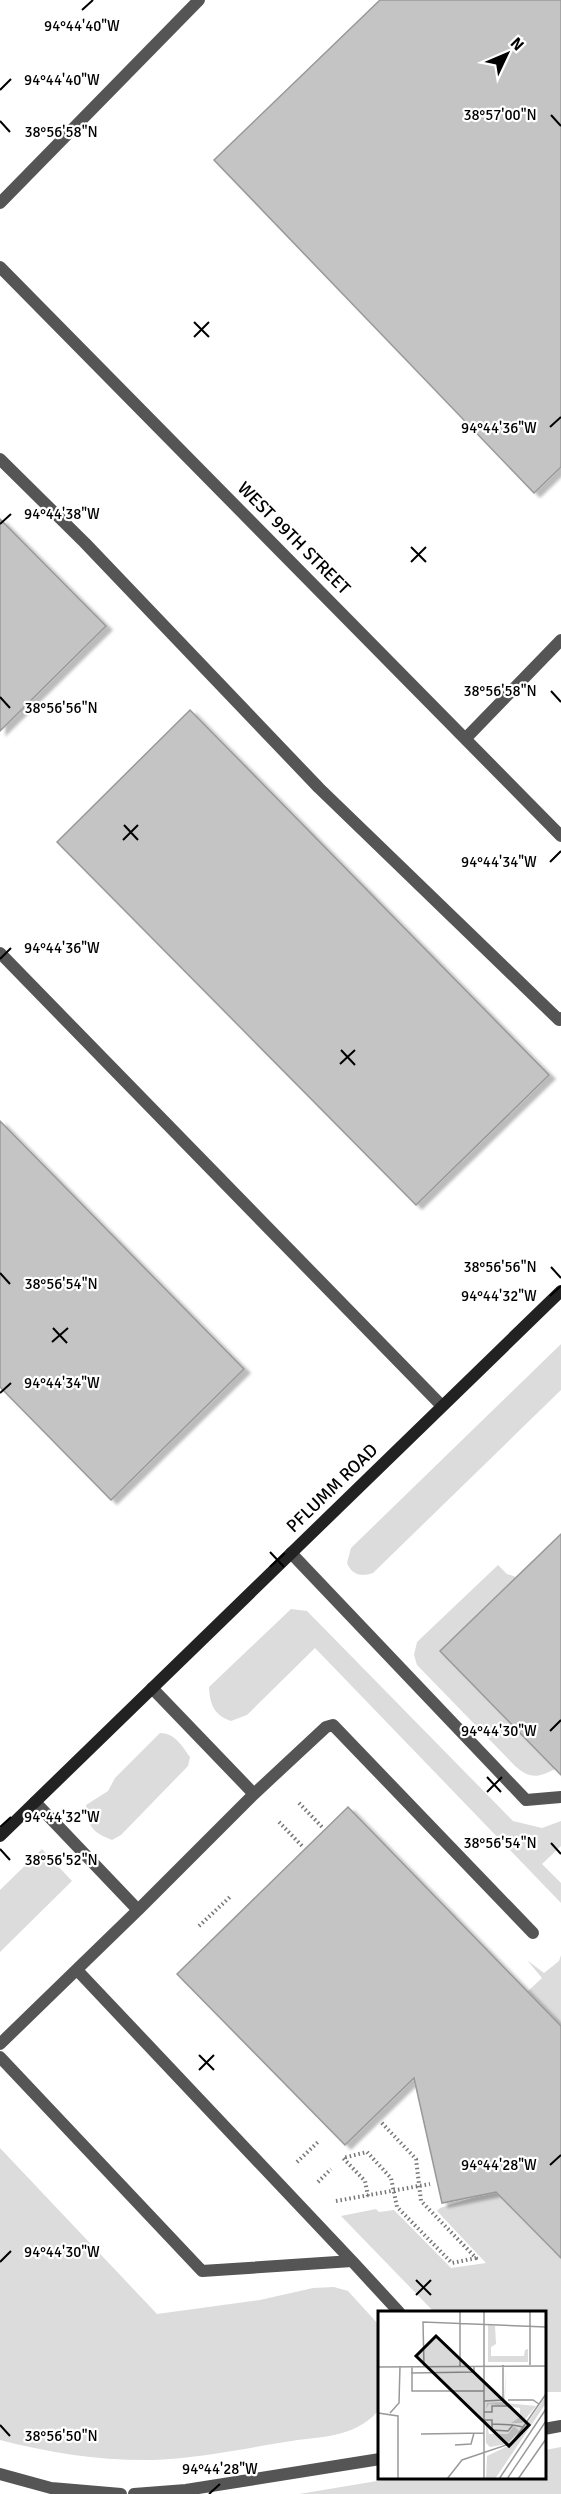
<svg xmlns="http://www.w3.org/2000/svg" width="561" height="2494" font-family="Signika,sans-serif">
  <defs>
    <filter id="shadow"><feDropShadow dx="6" dy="4" stdDeviation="1.5" flood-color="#0004"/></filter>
  </defs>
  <rect width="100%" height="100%" fill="#fff"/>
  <path fill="#dcdcdc" d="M561 1344V1390L373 1573C361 1577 352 1575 347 1563L351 1548Z
    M498 1565 507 1574 516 1577 440 1651 555 1769C538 1778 530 1779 515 1766L417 1665 414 1655 417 1642Z
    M291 1609 307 1611 513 1821 542 1828 561 1821V1846L542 1864 561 1883V1903L315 1648 247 1715 231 1721C214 1715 210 1705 209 1687Z
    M160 1733C175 1733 182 1746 190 1757L188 1766 121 1835 112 1840C92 1832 88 1827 86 1805L108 1791 115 1778Z
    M42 1849 72 1881 0 1952V1890Z
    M561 1955V2026L527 1992 542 1978 527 1960 544 1973 559 1961Z
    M0 2148 157 2314 260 2300 313 2288 334 2287 348 2291 379 2325 380 2408 378 2411C353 2439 320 2436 285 2442 242 2449 198 2458 154 2460 102 2461 50 2453 0 2440Z
    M489 2185 554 2252 561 2246V2392H545L544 2312H434L341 2216 376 2209 379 2212 394 2210 451 2268 486 2263 437 2211 440 2208 478 2196Z
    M561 2447V2494H299L395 2478H544L545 2450Z"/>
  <path fill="#c4c4c4" stroke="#999" stroke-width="1.5" filter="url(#shadow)" d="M380 0H561V467L534 493 214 160Z
    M0 519 106 626 0 731Z
    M190 710 549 1075 416 1205 57 842Z
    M0 1121 244 1369 111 1500 0 1387Z
    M561 1534V1775L440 1651Z
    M348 1807 561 2026V2258L496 2192 442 2203 414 2078 345 2145 177 1974Z"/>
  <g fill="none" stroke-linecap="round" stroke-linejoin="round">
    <path stroke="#777" stroke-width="4" stroke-dasharray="1.5 3" stroke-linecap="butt" d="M299 1803 323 1828
      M279 1822 303 1847
      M199 1926 231 1896
      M297 2162 318 2142
      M318 2182 331 2169
      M368 2196 365 2181 343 2158 367 2152 391 2178 397 2207 452 2263 476 2258 421 2201 416 2159 380 2121
      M336 2201 430 2184"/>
    <path stroke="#555" stroke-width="12" d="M0 203 199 0
      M0 459 85 543 319 788 559 1020 561 1018
      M466 738 561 640
      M0 953 442 1406
      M291 1553 526 1800 561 1797
      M152 1688 254 1794 326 1727 333 1725 533 1933
      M138 1910 254 1794
      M77 1970 352 2261
      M0 2044 138 1910 35 1802
      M0 2057 202 2271 352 2261 399 2312"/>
    <path stroke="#555" stroke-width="12" d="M0 267 561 836"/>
    <path stroke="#555" stroke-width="12" d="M544 2429 561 2426
      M0 2474 51 2488 121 2494
      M134 2494 186 2490 380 2459"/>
    <path stroke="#222" stroke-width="12" d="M0 1836 561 1291"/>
  </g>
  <path fill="none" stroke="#000" stroke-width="2" d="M82 10 93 0M0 90 11 79M551 115 561 126M0 121 10 132M194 322 209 337M194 337 209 322M550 427 561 417M0 524 11 514M411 547 426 562M411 562 426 547M551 691 561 702M0 697 10 708M124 825 138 840M123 840 138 825M550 862 561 851M0 959 11 948M341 1050 355 1065M340 1064 355 1050M551 1267 561 1278M0 1273 10 1284M550 1296 561 1286M53 1328 67 1343M52 1342 68 1328M0 1393 11 1383M270 1552 284 1567M270 1567 285 1553M550 1731 561 1720M487 1777 501 1792M487 1792 502 1777M0 1827 11 1817M551 1843 561 1854M0 1849 10 1860M199 2055 214 2070M199 2070 214 2055M550 2165 561 2155M0 2262 11 2251M416 2280 431 2295M416 2295 431 2280M0 2425 10 2436M209 2494 220 2484"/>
  <g text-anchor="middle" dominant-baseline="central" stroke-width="4.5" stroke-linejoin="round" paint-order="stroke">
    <g font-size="18" fill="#000" stroke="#fff">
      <text transform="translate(294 538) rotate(45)">WEST 99TH STREET</text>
      <text transform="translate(332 1488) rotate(-44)">PFLUMM ROAD</text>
    </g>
  </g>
  <g transform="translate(378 2311)">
    <rect width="168" height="168" fill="#fff"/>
    <path d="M110 14 117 15 118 33 113 36V45H146L147 39 150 38V51H110ZM128 57 127 92 158 95 144 112H133L142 106V97L111 93 108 98 109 92 126 91ZM168 85V92L117 168H108L109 145 136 132ZM108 110 111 123H130L136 115 141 120 129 133 112 136 108 132Z" fill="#dcdcdc"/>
    <path fill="none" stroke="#999" stroke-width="1.5" d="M82 0V55M106 0V168M152 54V0M34 55V80H106M46 55 45 11 168 16M0 56 168 55M33 62 96 61V55M130 89H155L161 93M106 90 125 89V54M106 101H114V95H129M0 102 20 105V168M12 102 21 92 22 55M106 109H114V119L130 120 135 114 145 116M114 113 135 114M43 123 106 122M77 134 93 133 96 122M69 168 84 149 134 132 168 83M121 168 168 98M129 168 168 110M140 168 168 128"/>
    <path fill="#000" fill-opacity="0.15" stroke="#000" stroke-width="3" d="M58 25 151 114 131 135 38 45Z"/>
    <rect width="168" height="168" fill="none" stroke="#000" stroke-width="3"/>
  </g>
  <g font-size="15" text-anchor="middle" fill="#000" stroke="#fff" stroke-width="4.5" stroke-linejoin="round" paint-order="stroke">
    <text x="82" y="31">94°44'40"W</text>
    <text x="62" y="85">94°44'40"W</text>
    <text x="500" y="120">38°57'00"N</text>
    <text x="61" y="137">38°56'58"N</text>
    <text x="499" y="433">94°44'36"W</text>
    <text x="62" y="519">94°44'38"W</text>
    <text x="500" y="696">38°56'58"N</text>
    <text x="61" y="713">38°56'56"N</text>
    <text x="499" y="867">94°44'34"W</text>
    <text x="62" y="953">94°44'36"W</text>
    <text x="500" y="1272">38°56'56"N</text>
    <text x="61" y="1289">38°56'54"N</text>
    <text x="499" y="1301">94°44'32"W</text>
    <text x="62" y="1388">94°44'34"W</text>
    <text x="499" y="1736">94°44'30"W</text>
    <text x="62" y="1822">94°44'32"W</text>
    <text x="500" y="1848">38°56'54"N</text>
    <text x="61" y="1865">38°56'52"N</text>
    <text x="499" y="2170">94°44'28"W</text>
    <text x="62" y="2257">94°44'30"W</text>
    <text x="61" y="2441">38°56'50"N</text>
    <text x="220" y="2474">94°44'28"W</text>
  </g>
  <g transform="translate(507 54) rotate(46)" stroke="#ffffff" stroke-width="4.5" paint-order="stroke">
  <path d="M0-4.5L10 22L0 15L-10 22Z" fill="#000000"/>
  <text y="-9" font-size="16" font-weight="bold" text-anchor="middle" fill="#000000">N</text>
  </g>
</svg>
